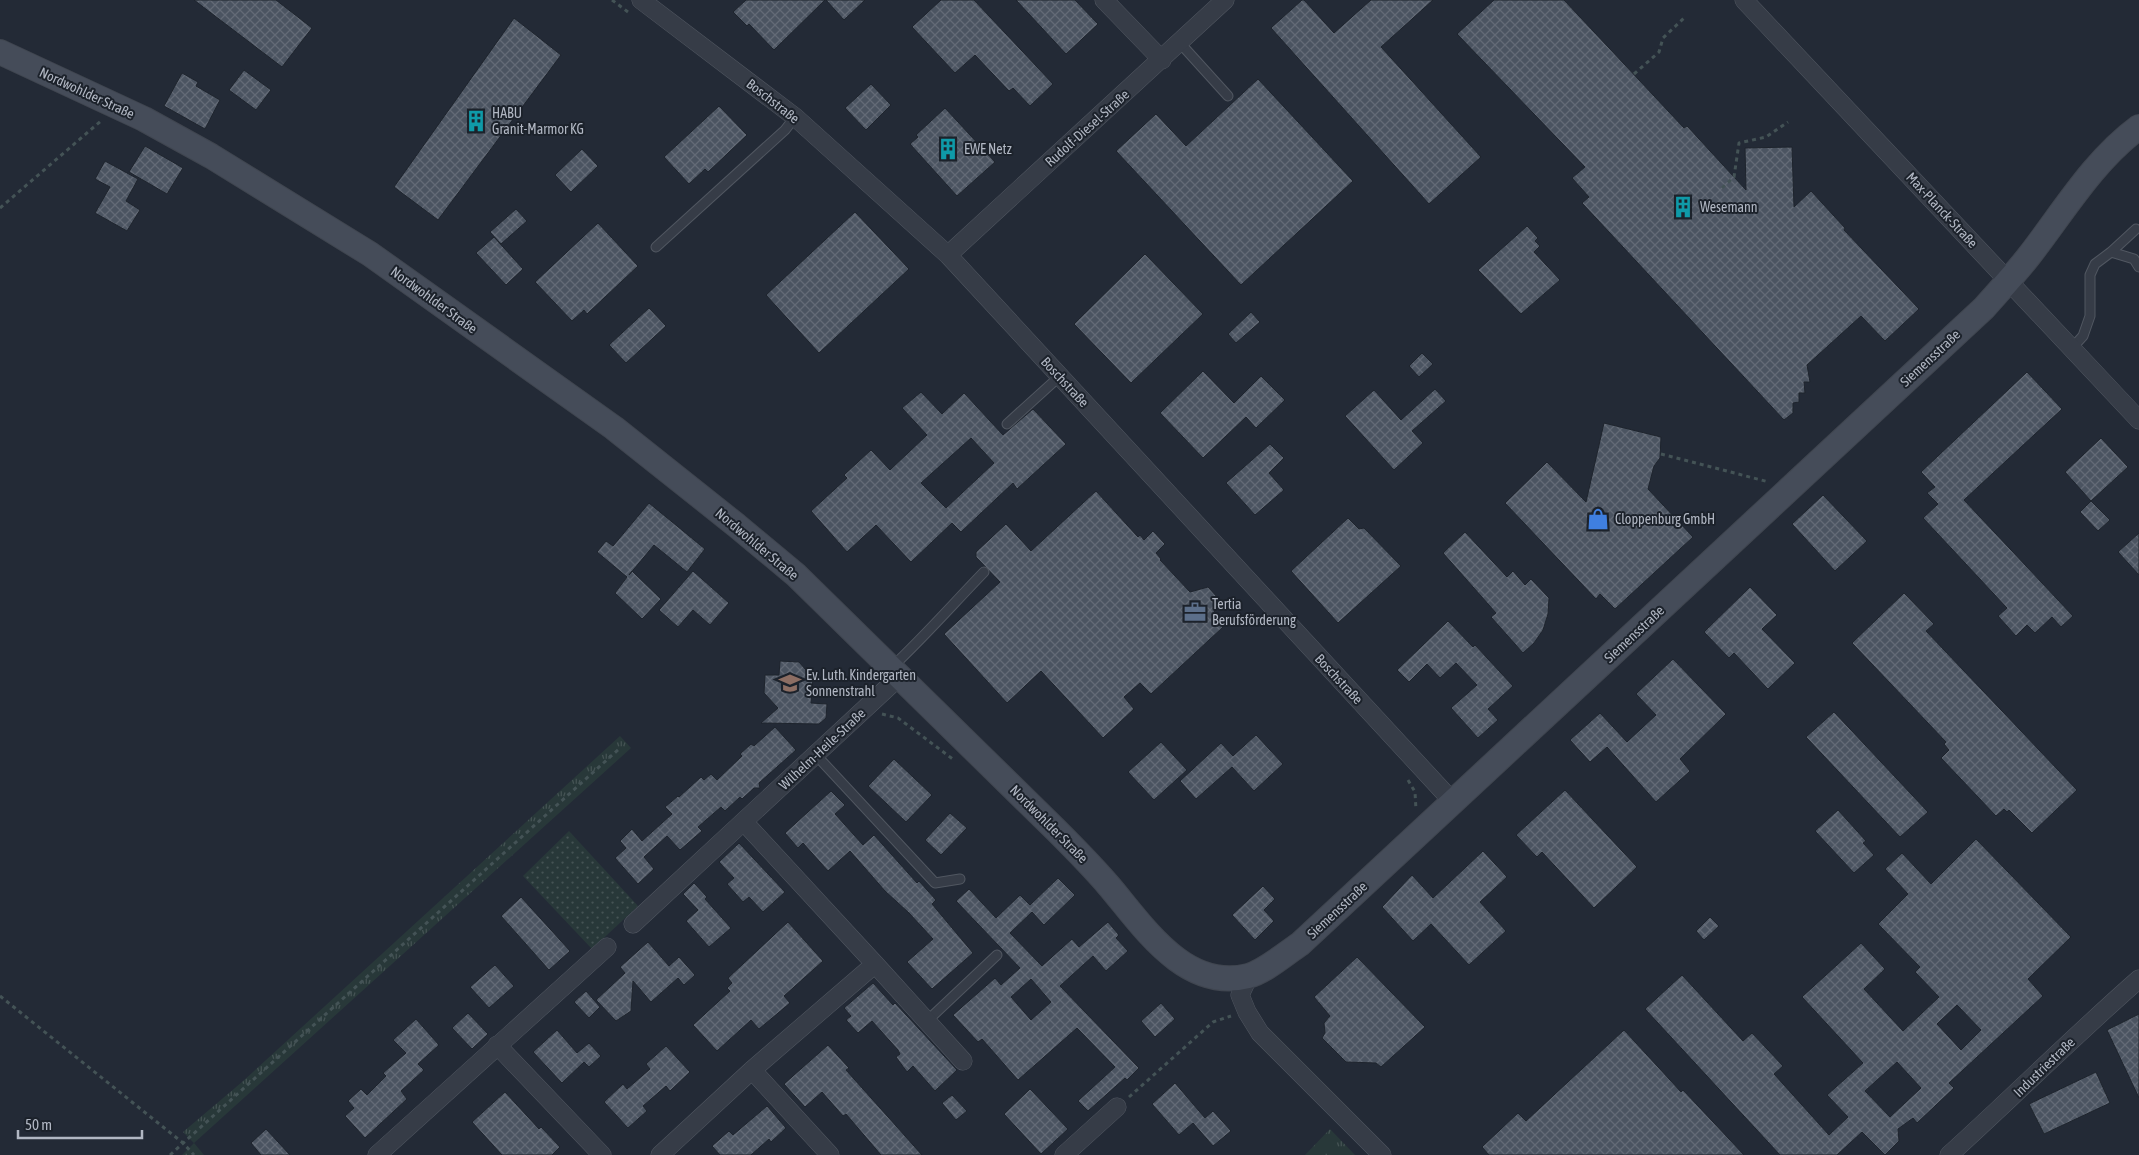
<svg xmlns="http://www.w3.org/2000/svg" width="2139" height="1155" font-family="'Asap Condensed',sans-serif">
  <defs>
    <pattern id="grass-tufts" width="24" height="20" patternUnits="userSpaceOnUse" patternTransform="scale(1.25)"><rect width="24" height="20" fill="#283839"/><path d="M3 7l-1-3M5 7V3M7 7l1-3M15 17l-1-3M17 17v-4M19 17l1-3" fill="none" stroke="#455354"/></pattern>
    <pattern id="park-dots" width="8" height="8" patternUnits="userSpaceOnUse" patternTransform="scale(1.25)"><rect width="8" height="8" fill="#283839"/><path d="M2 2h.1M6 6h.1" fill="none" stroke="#455354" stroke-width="1.8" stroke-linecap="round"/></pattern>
    <pattern id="building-cross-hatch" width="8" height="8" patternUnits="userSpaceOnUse" patternTransform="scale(1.25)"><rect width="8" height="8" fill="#4b5461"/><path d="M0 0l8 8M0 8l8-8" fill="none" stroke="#636a76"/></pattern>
  </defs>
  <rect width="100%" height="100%" fill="#232a36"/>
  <path fill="url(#grass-tufts)" d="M620 736 631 748 194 1143 204 1155H182L194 1143 183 1132 242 1082Z
    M1330 1129 1355 1155H1305Z"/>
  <path fill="url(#park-dots)" d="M569 831 638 906 592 949 523 876Z"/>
  <path fill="url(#building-cross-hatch)" stroke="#1e242d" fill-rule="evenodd" d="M194 0H276L312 28 282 67Z
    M746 0H825L774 50 749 24 747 26 733 12Z
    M826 0H865L844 20Z
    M941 0H974L1053 84 1030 106 1013 88 1009 91 975 55 955 73 912 27Z
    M1016 0H1075L1098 24 1066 54Z
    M1302 0H1304L1334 33 1371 0H1433L1381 47 1481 157 1429 204 1271 28Z
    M1494 0H1564L1684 128 1687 126 1746 190 1745 148 1792 147 1794 207 1811 191 1845 228 1844 230 1919 309 1885 341 1861 316 1807 365 1810 382H1804L1805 393H1799V402L1793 403V413L1784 420 1582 203 1589 197 1572 178 1585 167 1457 34Z
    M514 18 561 55 438 220 394 187Z
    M244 70 271 90 256 110 229 90Z
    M182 73 198 82 196 86 220 100 205 129 164 106Z
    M1258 79 1353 181 1241 285 1116 151 1156 114 1186 146Z
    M871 84 891 105 866 130 845 108Z
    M719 106 747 135 708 172 705 169 689 184 664 157Z
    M945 108 995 162 957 196 910 144 918 137 916 135Z
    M145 146 183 168 167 194 129 172Z
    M582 149 598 166 571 192 555 175Z
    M105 161 138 179 126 201 140 210 127 231 95 213 110 187 95 179Z
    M516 209 527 221 501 244 490 232Z
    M855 212 909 269 819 353 766 295Z
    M598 223 638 266 587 314 584 310 572 321 535 282Z
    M1527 226 1538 238 1535 241 1540 246 1534 252 1560 280 1521 314 1478 270Z
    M494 237 523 269 506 285 476 253Z
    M1145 254 1203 314 1131 383 1074 324Z
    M649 308 666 326 626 363 609 345Z
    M1251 312 1260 322 1236 343 1228 334Z
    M1422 353 1433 364 1419 377 1409 366Z
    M1203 371 1234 403 1261 376 1285 400 1256 428 1246 417 1203 458 1160 413Z
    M2027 372 2062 409 1964 500 2073 616 2061 627 2052 617 2035 633 2027 625 2016 636 1998 616 2007 608 1923 518 1938 504 1927 493 1935 487 1921 472Z
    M1435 389 1446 401 1412 431 1423 443 1394 470 1345 416 1374 390 1401 420Z
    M921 392 942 414 964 393 1003 435 1033 409 1066 444 1017 489 1013 483 961 532 952 523 911 562 876 525 847 552 811 511 847 478 844 475 871 450 890 470 927 435 902 408ZM971 438 994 463 946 508 921 483Z
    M1604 423 1661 437 1660 458 1654 466 1648 489 1693 537 1615 609 1600 594 1596 599 1505 503 1547 462 1586 502Z
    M2101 438 2128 467 2091 501 2065 472Z
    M1270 444 1284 458 1269 473 1284 490 1255 515 1226 483Z
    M1096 491 1138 537 1140 535 1144 540 1153 531 1165 544 1156 553 1161 559 1160 560 1190 592 1208 587 1218 598 1213 617 1223 627 1151 694 1140 683 1124 697 1134 709 1103 738 1041 671 1007 703 944 634 1000 582 976 557V552L1006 524 1031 551Z
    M1823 495 1867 541 1835 571 1792 524Z
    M2091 501 2110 520 2098 531 2080 512Z
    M649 503 705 549 687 572 654 545 629 575 632 571 661 599 642 619 615 593 627 577 597 552 606 541 613 546Z
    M1348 518 1359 529 1364 528 1401 566 1338 623 1291 571Z
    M1465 532 1507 577 1513 571 1525 585 1531 579 1549 598 1548 614 1543 630 1534 643 1523 653 1491 617 1496 613 1443 553Z
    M2139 533V575L2118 552Z
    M693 571 729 603 710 625 693 610 678 627 659 610Z
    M1750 587 1777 615 1762 629 1795 663 1768 689 1734 653 1729 658 1704 632Z
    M1904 593 1934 624 1926 631 2077 790 2032 833 2009 810 2007 812 2004 809 1996 816 1941 758 1949 750 1944 744 1946 742 1852 643Z
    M1448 621 1473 647 1475 645 1513 686 1488 709 1498 720 1478 738 1451 708 1477 685 1456 663 1440 678 1427 664 1409 682 1397 670Z
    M1673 659 1726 714 1680 759 1690 771 1656 802 1607 747 1590 762 1570 740 1600 713 1627 742 1656 715 1636 694Z
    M780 661 799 662 813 678 811 703 827 704 826 718 819 724 761 723 778 708 764 693 765 675H779Z
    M1834 712 1928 812 1900 837 1806 737Z
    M775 727 796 750 759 783 760 788H754L742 799 740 797 725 811 721 807 698 827 702 831 680 850 667 836 644 857 654 869 638 884 615 858 626 848 620 841 632 829 642 841 672 814 665 807 678 796 679 797 701 777 704 780 711 774 717 780 742 756 740 754 751 744 754 746Z
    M1256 735 1283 764 1254 791 1232 767 1196 799 1180 781 1221 743 1233 756Z
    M1161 742 1187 770 1154 800 1128 772Z
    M894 759 932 795 906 822 868 786Z
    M1565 790 1637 867 1594 908 1542 852 1537 857 1516 835Z
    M831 791 845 805 835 814 863 845 874 835 917 883 919 881 936 900 932 904 973 953 932 989 907 962 933 939 909 913 885 891 850 851 828 871 803 843 798 848 785 833Z
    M1838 810 1866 841 1863 843 1874 855 1854 873 1815 831Z
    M950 813 967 828 941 855 925 840Z
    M1976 839 2071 937 2028 979 2043 996 1949 1083 1954 1088 1917 1123 1913 1118 1898 1129 1899 1141 1885 1155 1862 1132 1837 1155H1780L1645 1009 1682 975 1743 1041 1752 1033 1783 1066 1774 1074 1829 1135 1848 1117 1827 1095 1863 1063 1802 997 1861 943 1885 969 1864 989 1903 1031 1939 997 1915 972 1920 967 1878 924 1908 894 1885 869 1902 853 1931 884ZM1957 1005 1981 1030 1961 1050 1937 1024ZM1897 1062 1921 1088 1890 1117 1865 1091Z
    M739 843 785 892 763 912 749 897 743 902 727 884 734 878 719 862Z
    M1483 851 1507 877 1480 902 1506 931 1469 965 1431 924 1413 941 1382 907 1412 875 1433 898Z
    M1058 878 1075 895 1044 925 1032 912 1010 933 1042 966 1072 939 1079 947 1108 922 1119 935 1116 938 1128 951 1106 971 1093 956 1060 986 1139 1068 1127 1080 1125 1078 1088 1111 1078 1101 1115 1067 1077 1028 1018 1080 982 1039 978 1042 953 1015 995 978 1001 985 1020 968 956 901 969 889 996 918 1020 895 1030 905ZM1031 979 1051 1002 1031 1020 1011 997Z
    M694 883 707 897 705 899 731 928 709 947 686 921 698 910 683 894Z
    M1263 886 1275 899 1264 910 1274 921 1255 940 1232 915Z
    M521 897 570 951 549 970 501 916Z
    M1710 917 1719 926 1704 940 1696 931Z
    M788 922 823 961 784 996 790 1003 759 1029 751 1020 717 1051 693 1025 730 991 727 988 732 983 728 978Z
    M648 942 669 966 679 957 695 975 684 985 678 978 651 1002 633 981 631 1011 616 1021 596 1000 625 973 620 967Z
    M1357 957 1425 1027 1381 1067 1376 1063 1346 1062 1322 1038 1325 1033 1324 1023 1330 1016 1314 997Z
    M495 965 514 986 489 1008 470 987Z
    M873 983 893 1005 895 1003 957 1070 935 1091 913 1066 907 1072 896 1057 900 1054 898 1050 872 1021 858 1033 846 1020 851 1016 844 1008Z
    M586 991 600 1007 589 1018 574 1002Z
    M1161 1003 1175 1019 1155 1037 1141 1021Z
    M468 1013 488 1034 472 1049 452 1028Z
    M2139 1014V1098L2107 1030Z
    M416 1019 439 1045 418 1064 424 1070 401 1091 407 1099 365 1138 345 1116 354 1108 348 1101 361 1089 367 1095 386 1076 383 1073 406 1053 393 1040Z
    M557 1030 577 1053 589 1043 601 1056 589 1067 584 1062 562 1083 533 1052Z
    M1624 1030 1681 1092 1683 1090 1744 1155H1489L1482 1147 1518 1113 1526 1121Z
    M828 1045 849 1068 846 1070 922 1155H881L846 1114 843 1116 822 1092 805 1107 784 1084Z
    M666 1046 690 1072 670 1091 666 1086 643 1106 647 1111 628 1128 604 1102 623 1084 627 1089 650 1069 646 1064Z
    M2096 1072 2110 1103 2044 1134 2029 1104Z
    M1175 1083 1205 1118 1213 1111 1231 1131 1213 1146 1193 1123 1179 1135 1152 1104Z
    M1030 1089 1068 1129 1041 1154 1004 1114Z
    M505 1092 539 1129 541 1127 560 1147 552 1155H502L472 1122Z
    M952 1095 967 1111 956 1120 942 1103Z
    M767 1106 786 1128 771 1142 769 1139 751 1155H720L712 1146 729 1131 733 1135Z
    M266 1129 290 1155H261L251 1143Z"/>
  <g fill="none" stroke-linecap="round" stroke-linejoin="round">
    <g stroke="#515761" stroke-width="11">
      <path id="lane" d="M1180 43 1228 96
        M656 247 785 130 795 117
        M2111 252 2136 229
        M2072 348 2083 336 2090 316V275L2095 264 2111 252 2134 259 2139 267
        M1007 424 1060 376
        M892 667C924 637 953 604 984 572
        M816 755 935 883 960 879
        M927 1021 997 955"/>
    </g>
    <g stroke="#515761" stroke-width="19">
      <path id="street" d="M641 0 795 117 948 255 1453 802
        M1104 0 1162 60
        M1744 0 2139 420
        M948 255 1225 0
        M633 924 899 677
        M875 964 963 1061
        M1249 976 1240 995 1247 1012 1260 1033 1382 1155
        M497 1045 602 1155
        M752 1070 830 1155
        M377 1155 607 947
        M660 1155 752 1070 875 964 744 822
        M1064 1155 1117 1107
        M1949 1155C2013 1097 2074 1036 2139 979"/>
    </g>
    <g stroke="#404650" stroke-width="26">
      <path id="secondary" d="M0 52 144 119 211 156 370 254 614 428 736 525 796 575 1056 830C1074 848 1092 866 1109 886 1143 926 1185 992 1248 976 1264 972 1285 954 1300 944L1984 308C1999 291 2015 274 2029 256 2064 211 2093 161 2139 127"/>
    </g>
    <path stroke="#445356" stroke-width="3" stroke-dasharray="4 4" stroke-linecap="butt" d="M612 0 628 12
      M1634 74 1659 52 1663 38 1685 17
      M1722 188 1734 177 1739 143 1766 137 1788 122
      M0 208 102 120
      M1661 454 1769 482
      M882 714 898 718 954 760
      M1408 780 1415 792 1416 810
      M0 996 183 1143 194 1155
      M1129 1097 1213 1022 1231 1016
      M170 1155 620 748"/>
    <use href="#lane" stroke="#363c47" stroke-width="9"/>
    <use href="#street" stroke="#363c47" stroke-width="18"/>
    <use href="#secondary" stroke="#454c59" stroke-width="24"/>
  </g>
  <defs>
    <g id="building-bare" transform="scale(1.725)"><path d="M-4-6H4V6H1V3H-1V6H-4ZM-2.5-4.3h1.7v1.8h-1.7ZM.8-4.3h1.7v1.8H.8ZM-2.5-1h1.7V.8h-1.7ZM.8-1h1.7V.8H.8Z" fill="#0f9aa8" stroke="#1c222b" stroke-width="2.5" paint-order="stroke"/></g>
    <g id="shop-bare" transform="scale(1.725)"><path d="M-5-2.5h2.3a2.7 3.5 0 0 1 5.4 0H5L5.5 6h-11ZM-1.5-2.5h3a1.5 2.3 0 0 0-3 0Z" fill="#3f7fe0" stroke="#1c222b" stroke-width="2.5" paint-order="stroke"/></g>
    <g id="office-bare" transform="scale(1.725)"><path d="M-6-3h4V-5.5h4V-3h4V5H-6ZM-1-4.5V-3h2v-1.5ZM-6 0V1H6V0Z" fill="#5c6f8a" stroke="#1c222b" stroke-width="2.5" paint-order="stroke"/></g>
    <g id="school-bare" transform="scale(1.725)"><path d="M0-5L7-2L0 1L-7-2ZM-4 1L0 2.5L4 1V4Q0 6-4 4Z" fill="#8d6e63" stroke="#1c222b" stroke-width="2.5" paint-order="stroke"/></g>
  </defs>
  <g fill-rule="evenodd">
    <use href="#building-bare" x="476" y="121"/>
    <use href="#building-bare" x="948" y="149"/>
    <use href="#building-bare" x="1683" y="207"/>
    <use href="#shop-bare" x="1598" y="519"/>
    <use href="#office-bare" x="1195" y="612"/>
    <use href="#school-bare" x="790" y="683"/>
  </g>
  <g text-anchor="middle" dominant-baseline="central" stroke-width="4" stroke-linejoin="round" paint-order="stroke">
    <g font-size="14" fill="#b1b7c3" stroke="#1c222b">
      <text transform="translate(87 93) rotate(25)">Nordwohlder Straße</text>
      <text transform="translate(773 101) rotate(38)">Boschstraße</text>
      <text transform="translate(1087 128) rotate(-42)">Rudolf-Diesel-Straße</text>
      <text transform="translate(1942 210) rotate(47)">Max-Planck-Straße</text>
      <text transform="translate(434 300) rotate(36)">Nordwohlder Straße</text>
      <text transform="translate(1930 358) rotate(-43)">Siemensstraße</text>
      <text transform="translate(1065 382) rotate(47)">Boschstraße</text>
      <text transform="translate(757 544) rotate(40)">Nordwohlder Straße</text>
      <text transform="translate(1634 634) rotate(-43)">Siemensstraße</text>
      <text transform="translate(1339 679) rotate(47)">Boschstraße</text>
      <text transform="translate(822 749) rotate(-43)">Wilhelm-Heile-Straße</text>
      <text transform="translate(1049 824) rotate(45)">Nordwohlder Straße</text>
      <text transform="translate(1337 910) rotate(-43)">Siemensstraße</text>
      <text transform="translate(2044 1067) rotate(-44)">Industriestraße</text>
    </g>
    <g font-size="14" fill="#b1b7c3" stroke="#1c222b" text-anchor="start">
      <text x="492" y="113">HABU<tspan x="492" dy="16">Granit-Marmor KG</tspan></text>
      <text x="964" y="149">EWE Netz</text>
      <text x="1700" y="207">Wesemann</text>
      <text x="1615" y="519">Cloppenburg GmbH</text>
      <text x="1212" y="604">Tertia<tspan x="1212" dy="16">Berufsförderung</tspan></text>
      <text x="806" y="675">Ev. Luth. Kindergarten<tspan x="806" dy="16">Sonnenstrahl</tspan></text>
    </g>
  </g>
  <path d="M18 1130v8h124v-8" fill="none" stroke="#b1b7c3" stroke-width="2.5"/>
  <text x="25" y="1130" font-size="15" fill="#b1b7c3" stroke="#1c222b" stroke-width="4" paint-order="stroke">50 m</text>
</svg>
